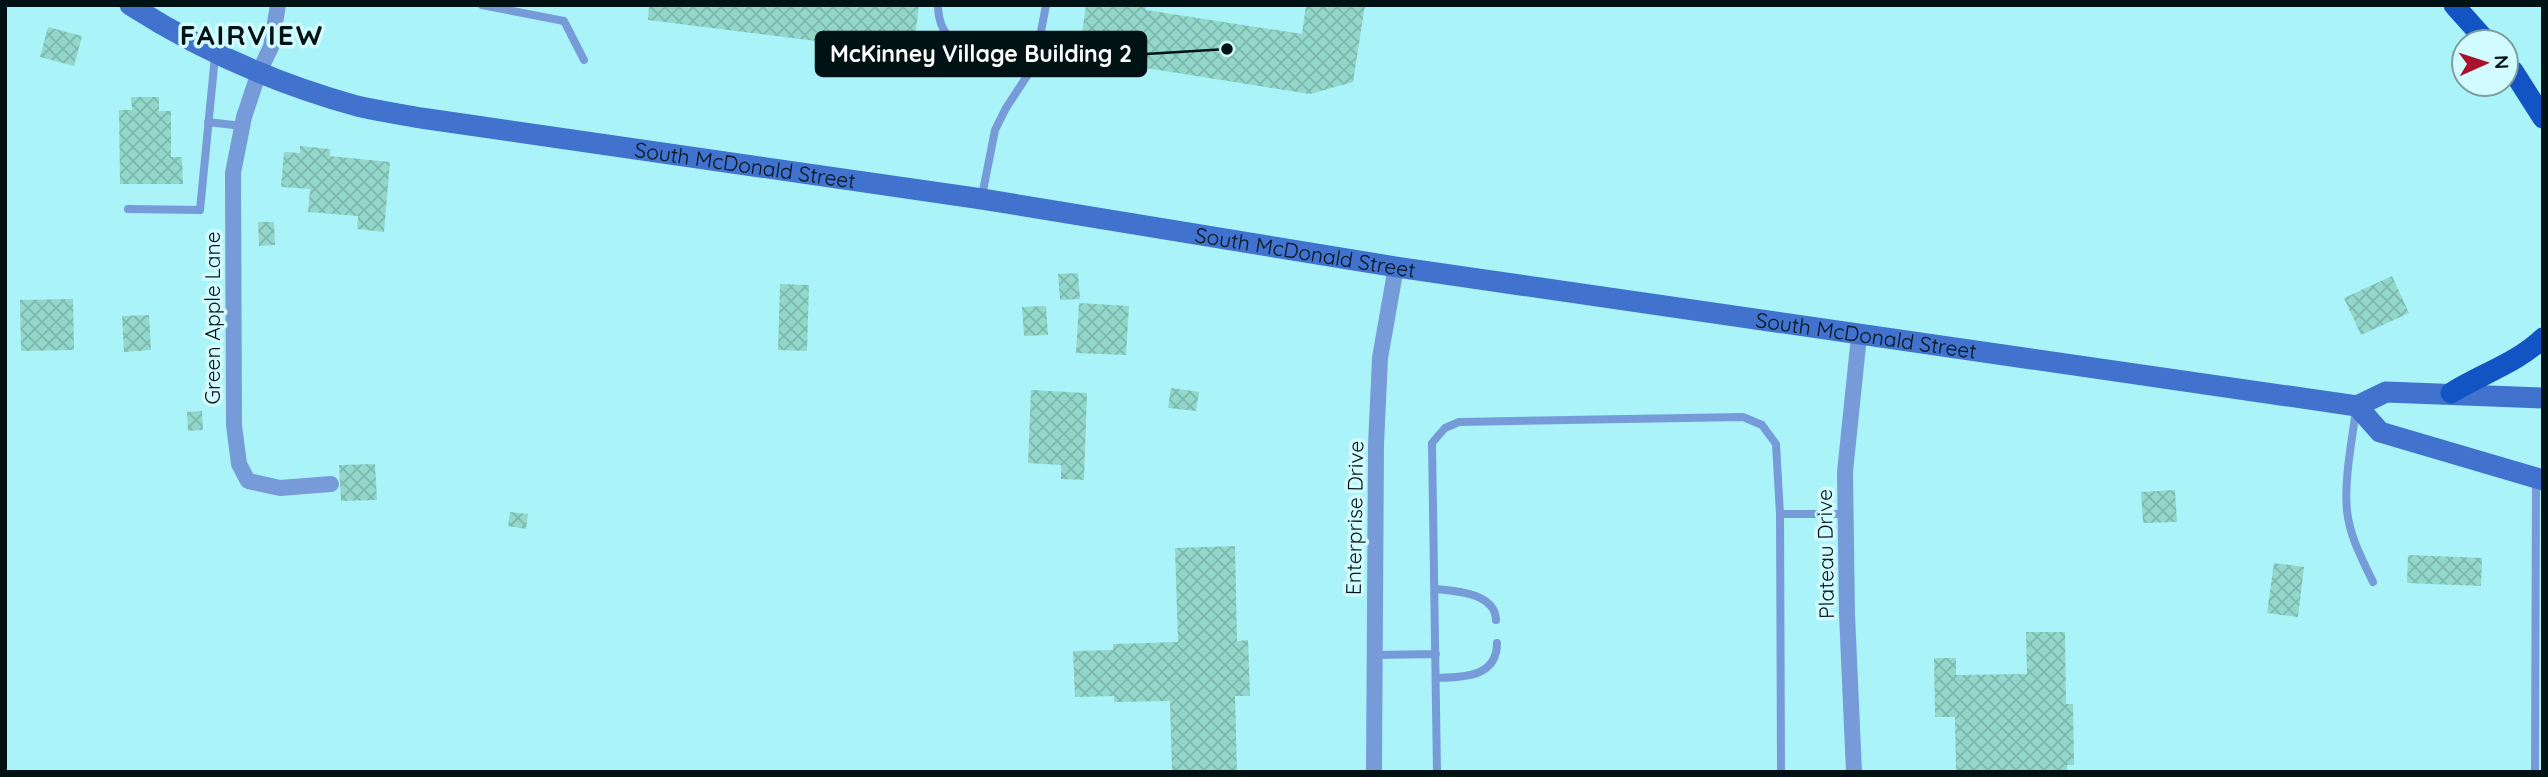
<svg xmlns="http://www.w3.org/2000/svg" width="2548" height="777" font-family="Quicksand,sans-serif">
  <defs>
    <pattern id="building-cross-hatch" width="8" height="8" patternUnits="userSpaceOnUse" patternTransform="scale(1.75)"><rect width="8" height="8" fill="#92d7ca"/><path d="M0 0l8 8M0 8l8-8" fill="none" stroke="#7cb8ad"/></pattern>
  </defs>
  <rect width="100%" height="100%" fill="#aaf4f9"/>
  <path fill="url(#building-cross-hatch)" d="M649 5H919L913 53 648 20Z
    M1086 5H1146V10L1302 34 1306 5H1365L1353 82 1310 94 1108 62 1111 57 1081 40Z
    M48 27 82 36 74 66 40 57Z
    M131 97H159V111H171V157H182L183 184H120L119 110H132Z
    M300 146 330 149V156L390 162 384 232 357 229 358 216 308 212 310 189 281 187 284 152 300 153Z
    M258 222H274L275 245 259 246Z
    M1078 273 1080 299 1060 300 1058 274Z
    M2392 276 2409 313 2361 335 2344 298Z
    M780 284 809 285 807 351 778 350Z
    M73 299 74 350 21 351 20 300Z
    M1079 303 1129 306 1126 355 1076 353Z
    M1046 306 1048 335 1024 336 1022 307Z
    M149 315 151 350 124 352 122 316Z
    M1171 388 1199 392 1196 411 1168 408Z
    M1031 390 1087 393 1084 480 1061 479V465L1028 463Z
    M202 411 203 430 188 431 187 412Z
    M375 464 377 500 341 501 339 465Z
    M2175 490 2177 522 2143 523 2141 492Z
    M510 512 528 514 526 529 508 526Z
    M1235 546 1237 641 1248 640 1250 696H1235L1237 772H1172L1170 701 1114 702V696L1075 697 1073 651 1113 650V644L1178 642 1175 548Z
    M2408 555 2482 558 2481 586 2407 583Z
    M2274 563 2304 567 2298 617 2267 613Z
    M2026 632H2065L2066 704H2073L2074 765H2067V772H1956L1955 717H1935L1934 658H1956V675L2027 674Z"/>
  <g fill="none" stroke-linecap="round" stroke-linejoin="round">
    <path stroke="#779bd8" stroke-width="8" d="M482 5 564 21 584 60
      M938 5C938 58 994 55 1033 64
      M208 122 242 126
      M982 196 995 130 1006 108 1029 73 1039 42 1046 5
      M128 209 200 210 215 56
      M2356 409C2352 442 2344 478 2347 511 2350 537 2362 559 2373 582
      M1780 514H1845
      M1435 589C1456 591 1495 593 1496 620
      M1373 655 1436 654
      M1436 678C1462 677 1497 678 1497 643
      M1437 772 1432 443 1445 428 1459 422 1743 417 1762 425 1776 444 1780 514 1781 772
      M2535 772 2536 481"/>
    <path stroke="#779bd8" stroke-width="16" d="M278 5 271 47 259 72 244 117 233 173 234 425 239 464 248 481 280 488 331 484
      M1374 772 1376 445 1380 358 1396 267
      M1854 772 1847 614 1845 472 1859 336"/>
    <g stroke="#4173ce" stroke-width="21">
      <path id="s1" d="M130 5C200 50 277 84 357 106 378 111 400 114 421 118L982 199 1396 267 2357 406 2386 392 2543 398"/>
      <path d="M2357 406 2380 432 2543 480"/>
    </g>
    <path stroke="#1354c5" stroke-width="21" d="M2454 5 2487 42
      M2513 71 2543 118
      M2451 393C2481 374 2517 363 2543 338"/>
  </g>
  <g text-anchor="middle" dominant-baseline="central" stroke-width="7" stroke-linejoin="round" paint-order="stroke">
    <g font-size="21" fill="#001214" stroke="#d1fbfe">
      <text stroke="none"><textPath href="#s1" startOffset="642">South McDonald Street</textPath></text>
      <text stroke="none"><textPath href="#s1" startOffset="1209">South McDonald Street</textPath></text>
      <text transform="translate(212 318) rotate(-90)">Green Apple Lane</text>
      <text stroke="none"><textPath href="#s1" startOffset="1776">South McDonald Street</textPath></text>
      <text transform="translate(1354 518) rotate(-89)">Enterprise Drive</text>
      <text transform="translate(1825 554) rotate(-91)">Plateau Drive</text>
    </g>
    <g font-size="28" font-weight="bold" letter-spacing="2" fill="#001214" stroke="#d1fbfe">
      <text x="252" y="34">FAIRVIEW</text>
    </g>
  </g>
  <path fill="none" stroke="#001214" stroke-width="2.5" d="M1227 49L1146 54"/>
  <circle fill="#001214" stroke="#d1fbfe" stroke-width="2.5" cx="1227" cy="49" r="7"/>
  <rect fill="#001214" stroke="#001214" stroke-width="2.5" x="816" y="32" width="330" height="44" rx="7"/>
  <g font-size="23" text-anchor="middle" font-weight="bold" fill="#fff">
    <text x="981" y="62">McKinney Village Building 2</text>
  </g>
  <rect width="2548" height="777" fill="none" stroke="#001214" stroke-width="14"/>
  <g transform="translate(2485 63) rotate(87)"><circle r="33" fill="#d1fbfe" stroke="#7d9ea0" stroke-width="2"/>
  <path d="M0-5L12 26L0 18L-12 26Z" fill="#a9122b"/>
  <text y="-10" font-size="19" font-weight="bold" text-anchor="middle" fill="#001214">N</text>
  </g>
</svg>
